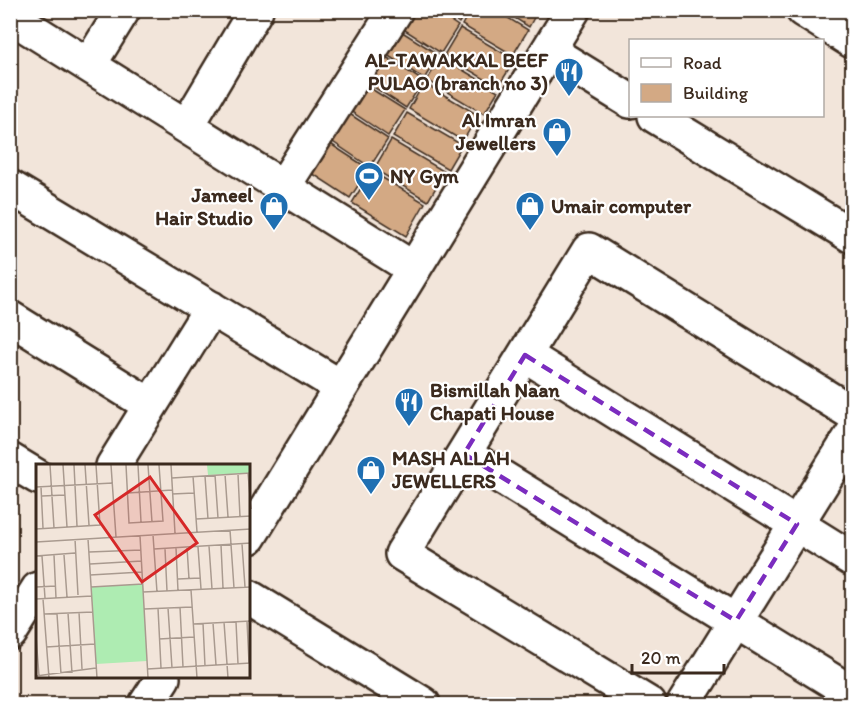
<svg xmlns="http://www.w3.org/2000/svg" width="863" height="715" font-family="Itim,sans-serif">
  <rect width="100%" height="100%" fill="#f2e5da"/>
  <filter id="ink" filterUnits="userSpaceOnUse"><feTurbulence type="fractalNoise" baseFrequency=".0167" numOctaves="2"/><feDisplacementMap in="SourceGraphic" scale="12" xChannelSelector="R" yChannelSelector="G"/><feConvolveMatrix kernelMatrix="1 2 1 2 8 2 1 2 1" color-interpolation-filters="sRGB"/></filter>
  <g filter="url(#ink)">
    <path fill="#d3a984" stroke="#3b2a1e" stroke-width="1.5" d="M406 10H434L458 26 441 53 397 25Z
      M441 10H467L459 23Z
      M470 10H495L528 30 513 55 462 25Z
      M502 10H538L529 27Z
      M396 28 439 55 424 79 381 51Z
      M460 28 515 60 498 87 444 55Z
      M380 53 423 81 406 108 363 80Z
      M441 57 498 91 484 114 427 80Z
      M362 83 405 110 388 136 346 108Z
      M424 83 478 115 463 141 409 109Z
      M345 111 388 139 370 167 327 138Z
      M407 113 462 145 448 169 393 137Z
      M391 140 445 172 428 201 374 169Z
      M326 141 369 169 350 198 307 170Z
      M371 171 425 203 406 236 352 203Z"/>
    <g fill="none" stroke-linecap="round" stroke-linejoin="round">
      <g stroke="#3b2a1e" stroke-width="38">
        <path id="minor" d="M803 10 852 41
          M10 16 414 269
          M549 51 630 101
          M89 65 123 10
          M655 116 852 236
          M187 126 256 10
          M10 187 341 387
          M283 187 396 10
          M10 318 150 405
          M525 355 852 559
          M464 454 852 693
          M10 460 38 477
          M113 466 211 308
          M249 537 573 10
          M249 597 423 704
          M10 633 38 589
          M146 704 163 678
          M649 704 402 554 589 250 852 413
          M684 704 852 435"/>
      </g>
      <use href="#minor" stroke="#fff" stroke-width="33"/>
    </g>
  </g>
  <path fill="none" stroke="#7b2cbf" stroke-width="4.5" stroke-dasharray="12 8" stroke-linejoin="round" d="M525 355 797 524 736 621 464 454Z"/>
  <defs>
    <g id="restaurant-pin" transform="scale(1.5)"><path d="M0 17L-7.5 6A9.5 9.5 0 1 1 7.5 6Z" fill="#1f6fb2" stroke="#fff"/><path d="M-5-6h1v4h1v-4h1v4h1v-4h1v5L-1.5 .5V6h-2V.5L-5-1ZM5-6V6H3V1.5H1.5Q1.5-4 5-6Z" fill="#fff"/></g>
    <g id="shop-pin" transform="scale(1.5)"><path d="M0 17L-7.5 6A9.5 9.5 0 1 1 7.5 6Z" fill="#1f6fb2" stroke="#fff"/><path d="M-5-2.5h2.3a2.7 3.5 0 0 1 5.4 0H5L5.5 6h-11ZM-1.5-2.5h3a1.5 2.3 0 0 0-3 0Z" fill="#fff"/></g>
    <g id="stadium-pin" transform="scale(1.5)"><path d="M0 17L-7.5 6A9.5 9.5 0 1 1 7.5 6Z" fill="#1f6fb2" stroke="#fff"/><path d="M0-5a6.5 5 0 1 0 0 10a6.5 5 0 1 0 0-10ZM-3.5-1.8h7v3.6h-7Z" fill="#fff"/></g>
  </defs>
  <g fill-rule="evenodd">
    <use href="#restaurant-pin" x="569" y="72"/>
    <use href="#shop-pin" x="557" y="132"/>
    <use href="#stadium-pin" x="369" y="176"/>
    <use href="#shop-pin" x="274" y="206"/>
    <use href="#shop-pin" x="530" y="206"/>
    <use href="#restaurant-pin" x="409" y="402"/>
    <use href="#shop-pin" x="371" y="470"/>
  </g>
  <g text-anchor="middle" dominant-baseline="central" stroke-width="4.5" stroke-linejoin="round" paint-order="stroke">
    <g font-size="20" font-weight="bold" fill="#3b2a1e" stroke="#fff" text-anchor="start">
      <text x="548" y="60" text-anchor="end">AL-TAWAKKAL BEEF<tspan x="548" dy="23">PULAO (branch no 3)</tspan></text>
      <text x="536" y="120" text-anchor="end">Al Imran<tspan x="536" dy="23">Jewellers</tspan></text>
      <text x="390" y="176">NY Gym</text>
      <text x="253" y="195" text-anchor="end">Jameel<tspan x="253" dy="23">Hair Studio</tspan></text>
      <text x="551" y="206">Umair computer</text>
      <text x="430" y="390">Bismillah Naan<tspan x="430" dy="23">Chapati House</tspan></text>
      <text x="392" y="458">MASH ALLAH<tspan x="392" dy="23">JEWELLERS</tspan></text>
    </g>
  </g>
  <g transform="translate(36 464)">
    <rect width="214" height="214" fill="#f2e5da"/>
    <path d="M171 1H214V9L172 11ZM107 120 111 197 60 200 55 123Z" fill="#aeecb2"/>
    <path fill="none" stroke="#a99a8f" stroke-width="1.5" d="M14 1 18 64M27 1 31 63M38 1 41 62M49 1 53 61M75 1 80 73M90 1 93 59 127 57 123 1M102 1 105 58M112 1 116 58M135 1 139 69M212 9 215 45M189 10 192 53M202 10 204 53M179 11 182 54M157 12 161 68M169 12 172 55M136 14 215 9M0 23 77 19M5 23 7 64M92 29 136 26M136 30 158 29M6 32 29 31M160 55 215 52M0 65 64 61 60 1M194 66 198 124M117 71 121 128M104 72 112 214M39 75 42 131M52 75 61 214M0 78 215 65M206 80 209 123M185 81 187 124M173 82 176 125M151 83 153 115M162 83 165 125M140 84 142 127M118 85 215 79M129 85 131 127M53 88 105 86M18 91 20 134M28 91 31 133M0 92 39 89M6 92 9 134M54 100 106 97M54 111 106 108M142 115 164 114M0 123 20 122M55 123 107 120M155 126 161 214M107 128 215 123M0 135 56 132M7 135 13 214M144 143 147 203M122 144 125 204M132 144 136 204M108 145 156 143M43 148 46 205M32 149 36 209M8 150 57 148M21 150 25 210M211 157 213 199M188 158 192 214M200 158 202 200M167 159 169 202M177 159 180 201M157 160 215 157M0 172 3 212M123 175 158 173M10 183 59 180M111 205 215 199M0 212 60 204"/>
    <path fill="#d62828" fill-opacity="0.15" stroke="#d62828" stroke-width="3" d="M114 13 161 79 106 118 59 51Z"/>
    <rect width="214" height="214" fill="none" stroke="#3b2a1e" stroke-width="3"/>
  </g>
  <rect width="863" height="715" fill="none" stroke="#fff" stroke-width="36"/>
  <rect x="18" y="18" width="827" height="679" fill="none" stroke="#3b2a1e" stroke-width="2" filter="url(#ink)"/>
  <rect x="629" y="39" width="195" height="78" fill="#ffffff" stroke="#b1aaa5" stroke-width="1.5"/>
  <rect x="641" y="58" width="30" height="9" fill="#ffffff" stroke="#b1aaa5" stroke-width="1.5"/>
  <text x="683" y="69" font-size="18" fill="#3b2a1e">Road</text>
  <rect x="641" y="84" width="30" height="18" fill="#d3a984" stroke="#b1aaa5" stroke-width="1.5"/>
  <text x="683" y="99" font-size="18" fill="#3b2a1e">Building</text>
  <path d="M632 664v9h92v-9" fill="none" stroke="#3b2a1e" stroke-width="3"/>
  <text x="641" y="664" font-size="18" fill="#3b2a1e" stroke="#ffffff" stroke-width="4.5" paint-order="stroke">20 m</text>
</svg>
